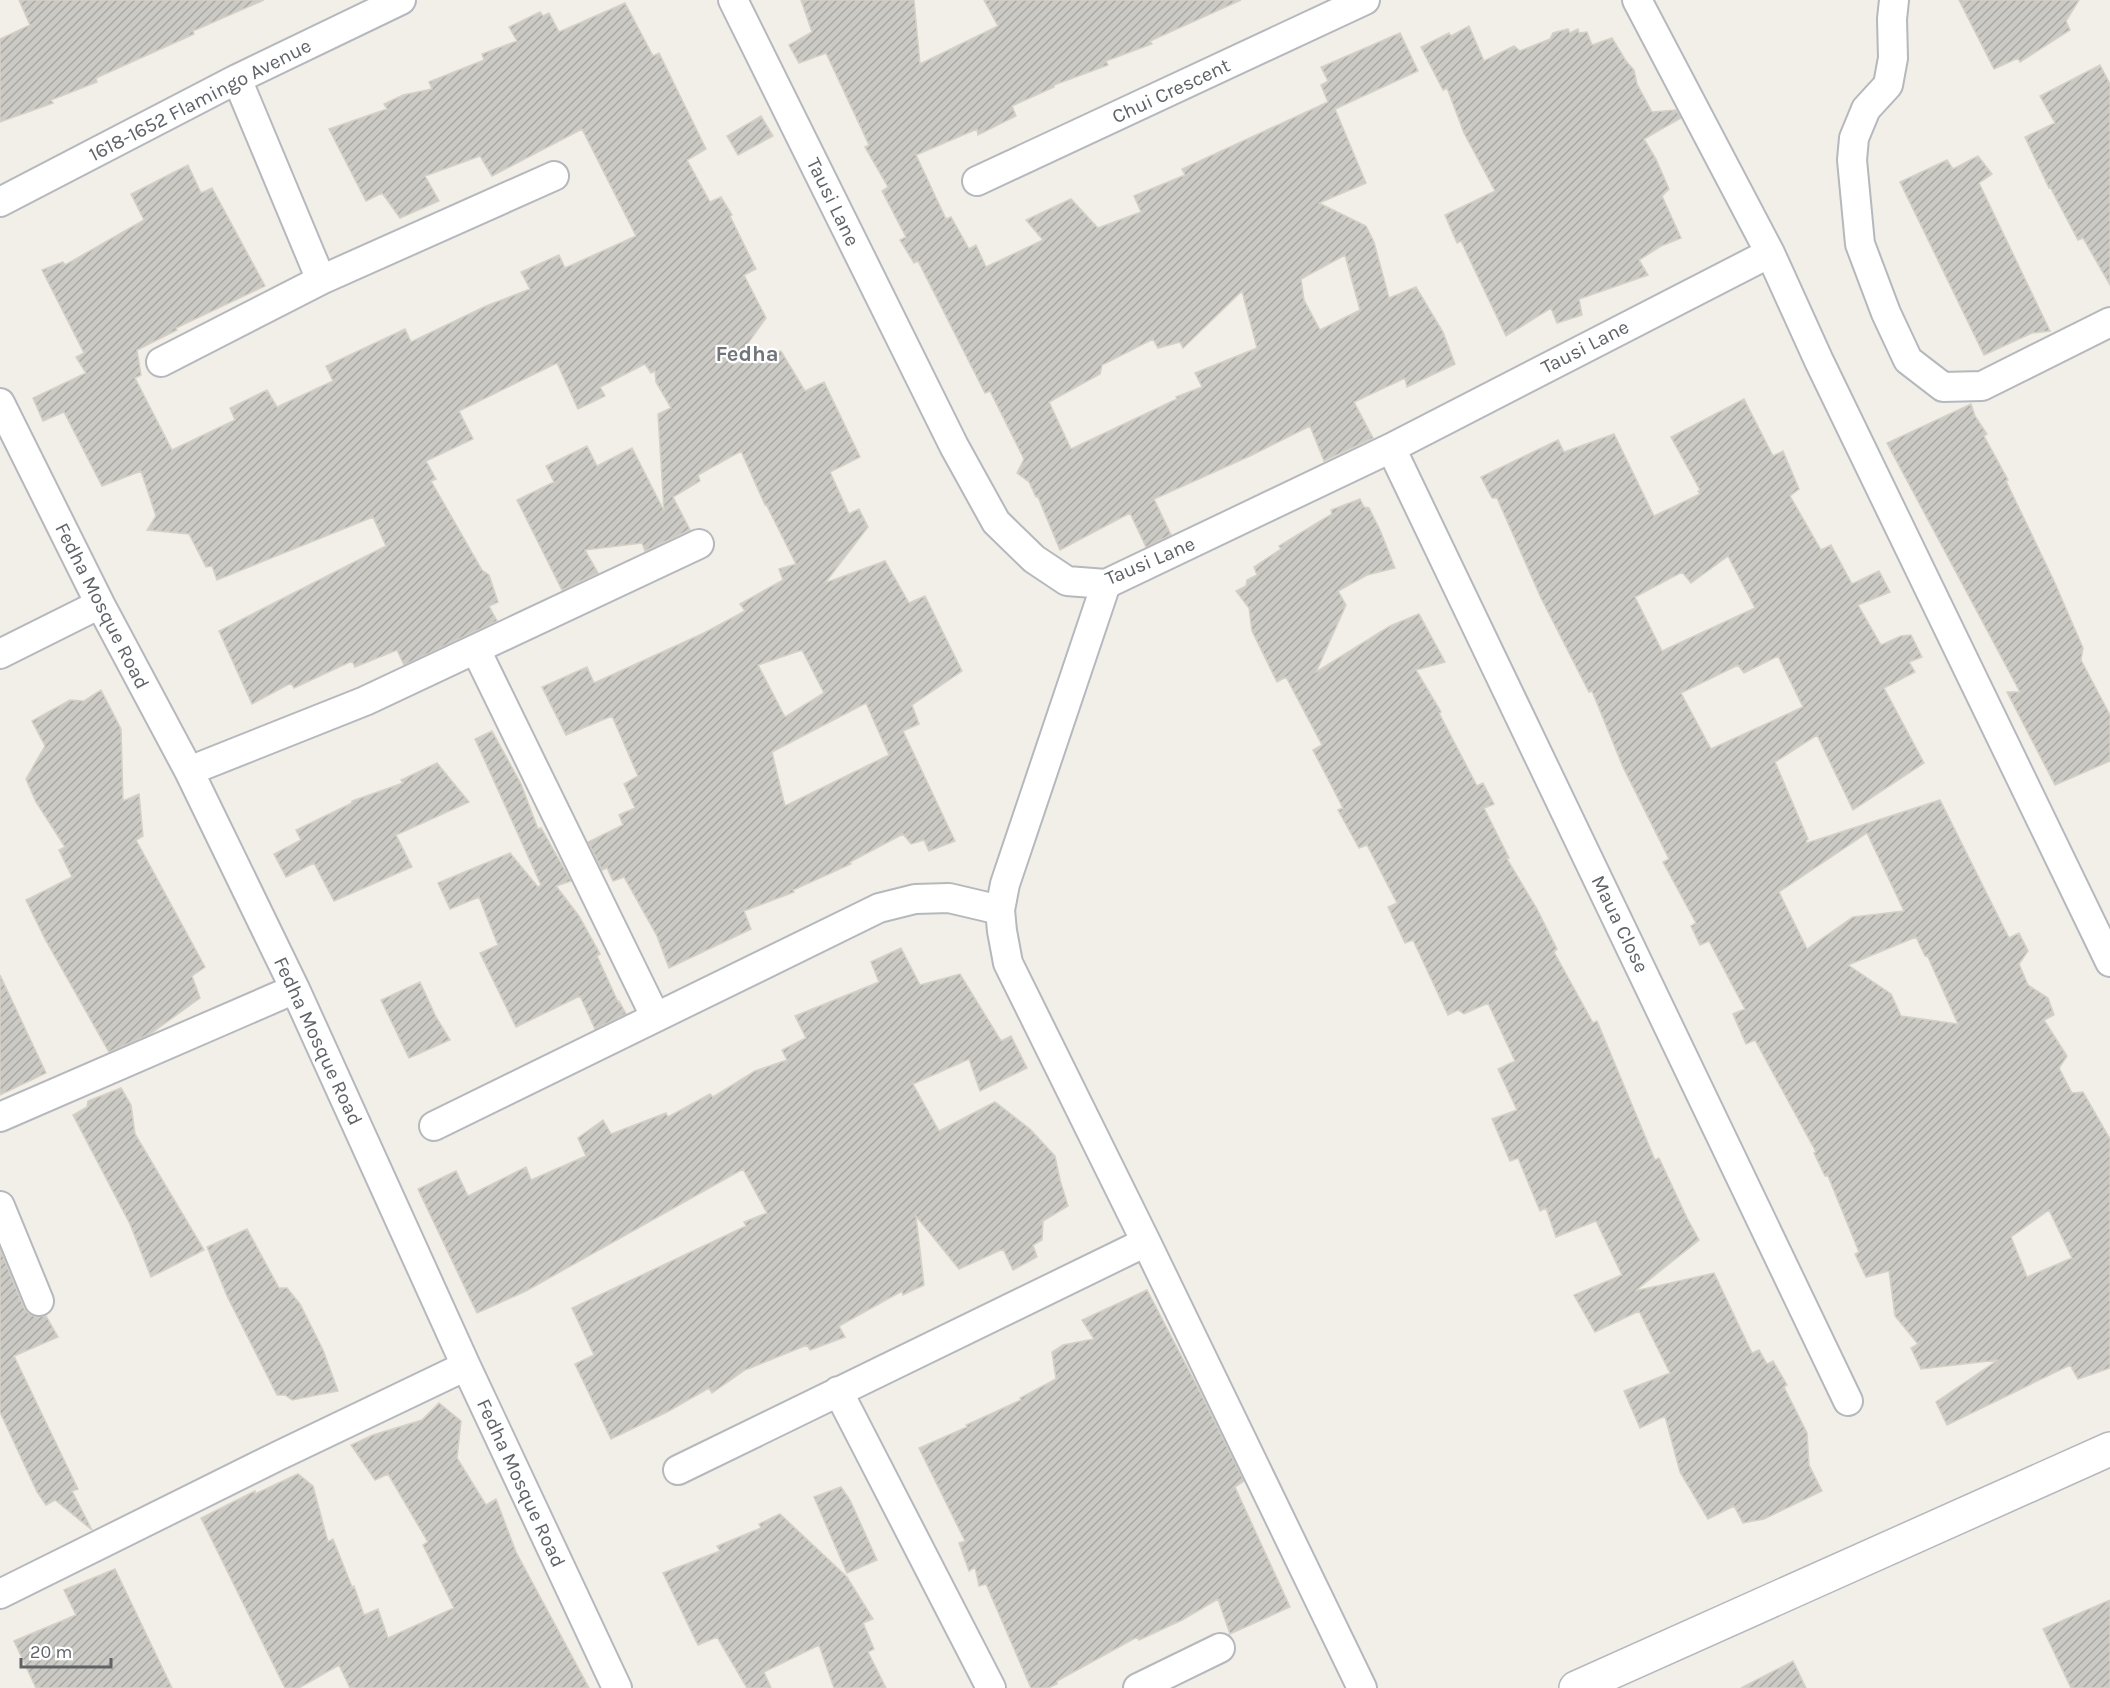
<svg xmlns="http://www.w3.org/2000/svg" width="2110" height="1688" font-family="Karla,sans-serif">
  <defs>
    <pattern id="building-hatch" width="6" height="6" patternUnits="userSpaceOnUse" patternTransform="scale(1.5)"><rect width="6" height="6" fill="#cccac5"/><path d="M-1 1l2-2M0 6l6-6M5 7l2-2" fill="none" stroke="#a9a8a4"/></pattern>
  </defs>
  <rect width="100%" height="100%" fill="#f1efe8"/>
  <path fill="url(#building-hatch)" stroke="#d6d1c6" stroke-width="1.5" fill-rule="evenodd" d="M19 0H264L193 31 194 34 96 78 97 82 51 100 53 103 0 122V39L30 25Z
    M801 0H914L920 64 998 26 984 0H1241L1150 41 1152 44 1106 61 1108 65 1054 85V87L1012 106 1016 116 978 135 977 129 916 155 946 219 951 217 969 249 976 245 986 267 1043 240 1026 220 1071 199 1098 228 1141 212 1134 196 1185 175 1182 169 1328 102 1321 85 1328 81 1321 67 1400 33 1418 71 1335 109 1366 183 1319 203 1366 226 1374 242 1389 298 1416 287 1443 332 1455 364 1407 387 1405 378 1354 402 1373 438 1324 461 1310 426 1252 455 1154 499 1171 535 1146 547 1130 513 1060 550 1038 497H1036L1029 482 1017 473 1024 459 990 391 985 393 918 261 914 263 900 240 906 237 882 191 888 187 865 147 869 145 826 53 799 63 789 45 812 32ZM1345 255 1360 310 1320 330 1304 300 1301 279ZM1242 291 1257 348 1195 373 1202 387 1176 397 1177 399 1071 449 1049 402 1100 374 1102 365 1153 339 1158 348 1180 342 1183 348Z
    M1959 0H2079L2066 21 2070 30 2020 62 2018 58 1994 69Z
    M625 3 653 56 659 53 706 149 687 160 710 202 721 197 732 215 730 216 756 269 744 275 766 318 733 364 781 351 805 391 824 382 860 457 830 472 849 514 859 509 868 527 825 583 885 561 909 603 925 596 962 671 912 705 919 724 903 731 955 841 929 851 924 840 911 844 903 834 850 862 851 864 793 890 794 892 744 911 751 929 669 968 657 936 624 877 613 881 607 868 602 870 588 842 623 825 619 815 635 808 624 784 638 776 612 716 566 735 542 687 587 667 594 683 704 633 745 611 740 604 783 580 779 569 796 564 766 504 765 505 741 451 698 475 700 481 673 497 690 530 645 551 642 543 585 550 598 573 562 590 517 500 554 482 546 466 587 446 597 466 632 448 664 511 658 414 671 408 656 382 655 371 651 373 645 364 600 387 605 396 578 409 557 363 459 411 473 439 426 461 436 479 431 481 482 570 489 575 498 602 489 606 497 621 404 665 397 650 355 667 352 661 294 688 291 683 252 704 219 631 386 546 373 517 217 580 212 566 206 567 189 534 147 530 156 516 141 471 102 486 64 412 43 421 33 398 86 373 76 357 84 353 42 270 63 262 65 265 144 220 131 194 188 165 201 193 212 188 265 286 176 328 177 330 137 350 141 375 135 378 172 450 235 420 230 408 267 390 277 407 333 381 326 366 405 329 411 342 486 306 530 289 521 272 559 255 565 268 636 236 582 129 492 176 480 156 425 176 439 201 400 218 382 193 366 201 329 129 387 109 384 104 403 95 432 89 429 82 484 60 482 54 517 41 509 27 540 12 543 16 549 13 559 32ZM802 650 824 693 785 717 758 665ZM866 703 889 755 785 806 772 752Z
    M1469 26 1484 61 1514 46 1520 51 1550 39 1553 33 1568 29 1570 33 1578 29 1579 33 1587 32 1592 45 1612 38 1626 61 1634 70 1637 84 1652 112 1676 110 1681 118 1644 139 1656 159 1669 189 1662 196 1681 238 1661 246 1639 260 1648 275 1579 299 1582 315 1557 323 1551 308 1506 336 1461 241 1457 243 1445 215 1495 191 1464 133 1447 88 1443 90 1421 47 1449 33 1451 36Z
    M2100 65 2110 84V285L2083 238 2078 240 2050 187 2049 188 2025 137 2055 123 2040 96Z
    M761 116 773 136 738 155 727 136Z
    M1978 156 1992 174 1979 183 2050 331 2032 333 1984 355 1900 182 1947 160 1953 169Z
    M1744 399 1773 456 1783 451 1799 489 1790 496 1821 550 1831 545 1852 584 1879 571 1890 592 1858 605 1881 645 1901 636 1911 635 1922 657 1909 662 1915 672 1884 688 1924 763 1853 810 1817 735 1775 762 1808 839 1806 841 1807 843 1940 800 2009 938 2019 933 2028 951 2019 964 2028 985 2048 998 2054 1015 2044 1020 2067 1056 2059 1068 2072 1093 2083 1092 2110 1139V1368L2078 1379 2070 1365 1947 1425 1936 1402 1998 1360 1921 1369 1911 1348 1918 1344 1895 1316 1889 1271 1866 1277 1855 1254 1859 1252 1828 1176H1825L1814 1153 1816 1152 1755 1040 1746 1044 1733 1014 1745 1009 1709 941 1700 945 1691 926 1696 923 1663 862 1669 859 1623 767 1592 691 1589 692 1541 598 1497 498H1492L1481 477 1558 440 1564 452 1614 434 1654 516 1700 494 1698 491 1700 490 1671 437ZM1728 556 1755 608 1662 651 1635 597 1682 572 1691 583ZM1778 656 1803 707 1711 749 1681 693 1738 665 1744 673ZM1867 833 1904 911 1853 917 1807 949 1779 892ZM1916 937 1925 956 1927 955 1958 1024 1901 1016 1891 994 1848 965ZM2049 1210 2072 1258 2027 1277 2011 1237Z
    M1971 404 1975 416 1987 434 1984 436 2008 480 2006 481 2054 581 2083 648 2081 660 2110 715V761L2055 785 2007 692H2020L1887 443Z
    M1360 499 1364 507 1369 508 1380 530 1395 568 1367 575 1338 591 1346 605 1316 672 1390 626 1419 614 1445 662 1416 670 1441 712 1439 713 1477 786 1483 783 1494 804 1484 808 1509 858 1507 859 1537 909 1557 949 1554 952 1593 1023 1597 1021 1655 1160 1659 1158 1687 1218 1699 1240 1635 1291 1714 1273 1752 1353 1759 1350 1767 1364 1773 1361 1787 1385 1784 1387 1807 1433 1809 1465 1822 1491 1764 1519 1743 1523 1734 1506 1708 1519 1680 1472 1665 1416 1640 1428 1624 1391 1670 1373 1639 1311 1595 1332 1574 1295 1622 1275 1596 1221 1556 1237 1546 1208 1540 1211 1518 1158 1510 1161 1492 1119 1517 1110 1498 1069 1515 1061 1488 1003 1464 1014 1458 1010 1448 1015 1413 940 1405 943 1388 907 1397 903 1367 845 1359 848 1338 810 1343 808 1313 750 1322 745 1286 677 1277 682 1252 631 1249 608 1236 591 1246 586 1247 580 1257 575 1254 567 1281 549 1279 546 1332 514 1331 510Z
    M101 690 121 729 123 801 139 794 143 836 136 840 205 967 192 976 200 998 150 1034 109 1052 45 939 26 900 72 877 59 850 65 847 36 802 26 779 45 746 32 721 70 700 84 701Z
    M492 731 521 784 538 829 541 828 571 881 556 886 579 916 600 954 597 956 618 1002 619 1001 626 1014 595 1029 580 996 516 1027 480 953 498 945 479 897 450 909 438 883 510 853 538 887 541 885 475 739Z
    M437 763 469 802 396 835 412 867 334 901 314 863 286 877 274 854 301 840 296 830 352 803V801L403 783 401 780Z
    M901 948 920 985 960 974 1001 1041 1011 1036 1027 1068 980 1091 969 1059 913 1084 939 1131 995 1102 1030 1129 1055 1156 1060 1180 1068 1206 1043 1221 1042 1240 1033 1245 1037 1257 1013 1270 1003 1249 959 1269 916 1216 924 1285 903 1295 902 1291 839 1326 845 1337 810 1350 807 1345 745 1370 712 1393 709 1388 667 1412 611 1439 575 1364 594 1355 572 1308 746 1226 744 1222 767 1213 743 1169 526 1291 477 1313 418 1189 456 1171 468 1196 526 1167 531 1180 586 1156 578 1138 603 1120 611 1134 666 1113 668 1117 710 1094 713 1097 755 1071 787 1060 782 1050 806 1038 795 1016 879 982 871 962Z
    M0 975 46 1073 0 1095Z
    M420 982 436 1017 450 1040 409 1058 381 1000Z
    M121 1088 131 1105 135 1134 204 1250 151 1277 130 1224 73 1115 87 1107 88 1101Z
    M247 1229 279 1288H287L300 1304 323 1350 338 1391 292 1400 285 1395H277L227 1296 207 1247Z
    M0 1249 24 1308 29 1314 36 1317 46 1316 58 1337 14 1356 78 1489 72 1491 92 1530 55 1500 46 1505 37 1492 0 1412Z
    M1147 1290 1198 1388 1244 1481 1235 1487 1290 1607 1230 1634 1218 1599 1182 1620 1139 1640 1137 1637 1057 1681V1684L1048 1688H1031L986 1584 979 1586 975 1567 969 1571 959 1543 965 1541 919 1448 967 1427 966 1425 1021 1400 1020 1398 1056 1379 1052 1352 1063 1345 1094 1339 1082 1320Z
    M439 1403 461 1421 457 1458 486 1505 496 1499 516 1552 589 1688H350L339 1665 299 1688H285L201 1518 255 1491V1494L298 1474 313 1486 328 1542 333 1539 352 1587 354 1586 364 1615 378 1609 388 1638 454 1608 423 1545 428 1542 388 1474 375 1480 351 1445 373 1435 422 1420Z
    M841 1487 850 1500 877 1560 847 1573 814 1497Z
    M780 1514 847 1577 873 1619 863 1623 874 1649 868 1652 886 1688H834L819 1645 764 1672 771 1688H747L717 1637 698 1645 663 1573 720 1551 717 1546 761 1528 759 1524Z
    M115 1569 172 1688H36L14 1641 76 1615 64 1590Z
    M2110 1600V1688H2071L2043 1629Z
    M1793 1661 1806 1688H1741Z"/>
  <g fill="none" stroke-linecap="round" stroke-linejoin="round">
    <g stroke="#b5b8bc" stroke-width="32">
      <path id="minor" d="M733 0 954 446 996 522 1034 559 1067 581 1106 584 1391 448 1770 253
        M1637 0 1770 253 1819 361 2110 962
        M1894 0 1892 19 1893 58 1888 85 1866 109 1854 138 1852 160 1860 244 1886 313 1908 360 1943 387 1982 386 2110 322
        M237 79 321 280
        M977 181 1365 0
        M0 202 237 79 401 0
        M161 362 321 280 554 176
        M0 403 100 604 189 771 295 989 466 1366 617 1688
        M1391 448 1848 1401
        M1106 584 1005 884 1000 910 1002 931 1008 963 1146 1242 1362 1688
        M476 650 655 1016
        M0 654 100 604
        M189 771 365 701 699 544
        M0 1117 295 989
        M434 1126 879 908 915 899 949 898 1000 910
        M0 1206 39 1301
        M838 1391 991 1688
        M678 1470 1146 1242
        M0 1594 278 1456 466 1366
        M1138 1688 1220 1648"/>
    </g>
    <g stroke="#b5b8bc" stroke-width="36">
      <path id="tertiary" d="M1576 1688 2110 1449"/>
    </g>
    <use href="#minor" stroke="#fff" stroke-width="28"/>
    <use href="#tertiary" stroke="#fff" stroke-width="33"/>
  </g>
  <g text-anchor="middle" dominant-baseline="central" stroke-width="4.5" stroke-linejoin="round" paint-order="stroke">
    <g font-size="20" fill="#5f6368" stroke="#fff">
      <text transform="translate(1171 91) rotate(-25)">Chui Crescent</text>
      <text transform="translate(200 100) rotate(-27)">1618-1652 Flamingo Avenue</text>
      <text transform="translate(833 202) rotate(64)">Tausi Lane</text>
      <text transform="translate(1585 347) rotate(-27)">Tausi Lane</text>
      <text transform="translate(1150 561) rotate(-23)">Tausi Lane</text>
      <text transform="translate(102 606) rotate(63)">Fedha Mosque Road</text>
      <text transform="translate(1620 924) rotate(64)">Maua Close</text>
      <text transform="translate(318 1041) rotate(65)">Fedha Mosque Road</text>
      <text transform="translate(521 1483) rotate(65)">Fedha Mosque Road</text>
    </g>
    <g font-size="22" font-weight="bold" fill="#70757a" stroke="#fff">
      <text x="747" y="354">Fedha</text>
    </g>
  </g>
  <path d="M21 1658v9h90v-9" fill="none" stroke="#5f6368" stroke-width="3"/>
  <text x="30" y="1658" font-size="18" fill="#5f6368" stroke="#ffffff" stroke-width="4.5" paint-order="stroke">20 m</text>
</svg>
